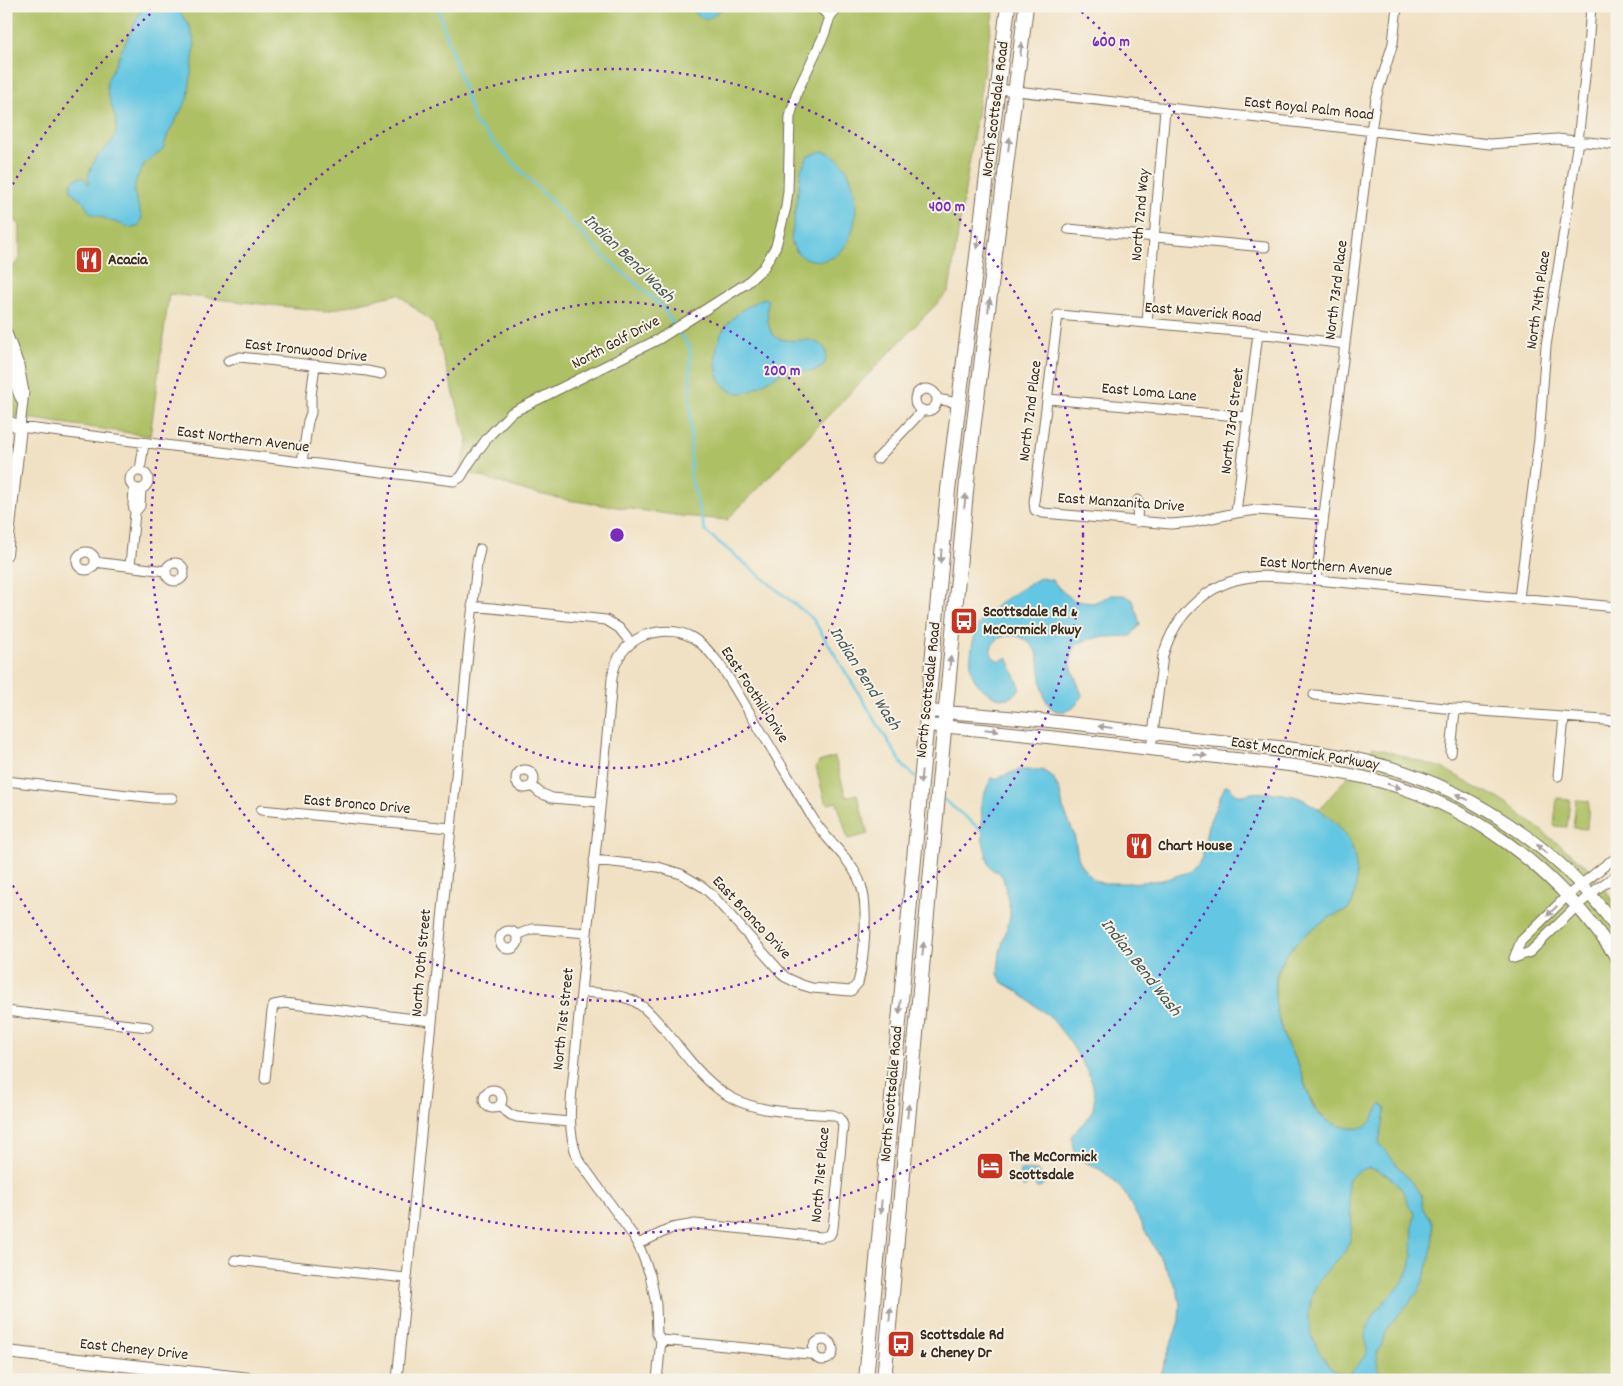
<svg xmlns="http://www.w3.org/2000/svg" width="1623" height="1386" font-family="Dekko,sans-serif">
  <rect width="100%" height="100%" fill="#f7f3e8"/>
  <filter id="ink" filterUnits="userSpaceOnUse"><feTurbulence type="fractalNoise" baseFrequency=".02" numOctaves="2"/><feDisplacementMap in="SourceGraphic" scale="10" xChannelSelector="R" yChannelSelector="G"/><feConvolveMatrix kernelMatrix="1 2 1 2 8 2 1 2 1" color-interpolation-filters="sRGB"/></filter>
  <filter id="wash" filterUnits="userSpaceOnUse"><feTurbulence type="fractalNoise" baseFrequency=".0096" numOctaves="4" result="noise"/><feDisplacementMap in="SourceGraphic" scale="20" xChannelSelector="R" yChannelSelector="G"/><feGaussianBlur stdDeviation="1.12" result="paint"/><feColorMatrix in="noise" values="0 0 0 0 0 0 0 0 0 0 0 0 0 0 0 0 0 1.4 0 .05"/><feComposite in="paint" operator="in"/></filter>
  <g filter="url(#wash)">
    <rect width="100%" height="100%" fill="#f1e1c4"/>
    <path fill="#adc064" stroke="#747541" d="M6 6H994L949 291 727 520 681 516 567 500 530 492 460 470 468 442 433 323 398 294 326 311 169 294 150 436 13 416 6 352V274L20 259V225L6 212Z
      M1373 747 1442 768 1505 802 1590 869 1617 906V1380H1288L1324 1118C1307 1102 1305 1078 1295 1057 1292 1052 1289 1049 1287 1044 1267 995 1269 959 1315 927 1321 923 1328 918 1334 915 1339 913 1344 912 1348 909 1355 903 1355 893 1355 884 1356 845 1349 835 1319 810Z
      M835 757 846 797 857 794 868 834 848 839 837 802 829 804 825 801 816 767 819 762Z
      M1557 798 1570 799 1567 827 1554 826Z
      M1576 800 1589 801 1587 829 1573 828Z"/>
    <path fill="#64c6e2" stroke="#507880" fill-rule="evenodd" d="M143 6H175L177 8 190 27 195 44 188 98 168 134 163 149 145 163 136 180 134 192 142 218 138 227 131 228 90 213 85 204 71 191C70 183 72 180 80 177L84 178 87 183H89L88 178C90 171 92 163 97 157 104 150 114 142 116 132 120 117 105 99 107 81Z
      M689 6H718L721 10 706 20 695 13Z
      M822 151C870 159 867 270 812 260 800 258 794 251 791 240L801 170 808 156Z
      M764 298 768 300C761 367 809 324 826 350 829 380 803 368 786 372 774 375 762 385 751 391 713 403 709 352 724 329 733 315 749 304 764 298Z
      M1040 578 1052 580 1061 590 1075 601 1093 603 1112 595H1124L1133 600 1140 624 1131 636C1108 638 1061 632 1072 669 1075 678 1079 686 1082 695 1079 702 1075 709 1066 711 1038 717 1042 670 1038 656 1036 651 1034 647 1030 644 1007 620 975 652 1000 661L1007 657 1020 687C1010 710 980 693 973 676 969 666 971 652 973 642 975 636 976 628 979 624 994 603 1019 590 1040 578Z
      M1019 770H1042L1053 777 1060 792 1063 808 1074 834 1078 857 1083 868 1094 880 1101 883H1130L1163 880 1188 872 1197 866 1202 857 1208 825 1225 786H1229C1232 790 1235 795 1240 795 1244 795 1248 794 1251 793 1258 792 1267 793 1274 793 1282 794 1293 795 1300 798 1320 808 1343 825 1352 847 1357 859 1360 899 1348 909 1343 912 1336 914 1331 917 1306 932 1278 953 1275 984 1273 1001 1280 1031 1288 1046 1292 1053 1296 1059 1299 1066 1304 1080 1308 1100 1317 1112 1326 1123 1352 1133 1366 1126 1373 1122 1376 1111 1381 1104L1383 1105 1386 1109 1379 1143 1421 1194C1423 1199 1421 1203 1423 1208 1424 1212 1428 1214 1430 1217 1439 1234 1426 1281 1416 1295 1408 1306 1397 1314 1390 1325 1384 1334 1385 1343 1377 1351L1379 1369 1376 1380H1159L1179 1321 1180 1304 1177 1289 1125 1194C1117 1184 1109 1175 1099 1169 1080 1158 1072 1161 1072 1135L1088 1118 1093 1109 1095 1095 1090 1076 1070 1042 1052 1019 1016 990 1002 982 998 974 1000 952 1010 917V910L1003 878 999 872 993 870 989 865 983 841 981 802 991 778 995 779ZM1368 1168C1383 1170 1396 1180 1404 1193 1406 1196 1406 1201 1408 1204 1410 1208 1413 1210 1415 1214 1410 1231 1415 1250 1410 1267 1402 1291 1385 1296 1374 1315 1370 1322 1365 1331 1365 1340 1365 1345 1369 1349 1366 1354 1364 1358 1352 1373 1348 1374 1342 1376 1332 1370 1328 1365 1319 1353 1310 1336 1309 1321 1308 1304 1314 1284 1326 1272 1334 1262 1345 1255 1349 1243 1356 1223 1347 1202 1348 1182 1353 1173 1358 1171 1368 1168Z
      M1020 1170 1037 1171 1046 1182 1038 1189 1031 1181 1024 1188 1019 1181Z"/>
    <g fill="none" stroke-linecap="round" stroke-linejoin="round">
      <path stroke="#64c6e2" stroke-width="2.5" d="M437 6 475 123 606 258 661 305 675 326
        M678 331 690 348 691 478 705 531 813 619 904 767 916 777
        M943 799 984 832"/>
    </g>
  </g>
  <g filter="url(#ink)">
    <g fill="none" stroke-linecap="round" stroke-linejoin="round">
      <g stroke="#7b6a58" stroke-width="11">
        <path id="street" d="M830 17 838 6
          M998 89 1490 144 1557 139 1617 145
          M1068 229 1265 247
          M1147 323 1165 109
          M6 330 19 365 24 392 20 427 454 481 461 477 470 462 488 437 511 413 659 339 747 283 764 267 776 246 786 207 788 191 790 117 797 92 824 35 830 17 818 6
          M6 347C13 364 13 388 22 401
          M228 361 240 357 367 371 381 374
          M915 400a11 11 0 1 1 22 0a11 11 0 1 1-22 0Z
          M937 399 958 403
          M1048 399 1248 417
          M877 459 923 410
          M302 462 308 421 311 413V396L315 365
          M130 480a9 9 0 1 1 18 0a9 9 0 1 1-18 0Z
          M140 471 144 443
          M135 512 140 506 141 489
          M1236 513 1258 333
          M1324 515 1257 510 1236 513 1193 522 1171 524 1043 513 1035 510 1034 502 1058 315 1258 333 1345 344
          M1137 522 1138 500
          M77 561a9 9 0 1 1 18 0a9 9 0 1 1-18 0Z
          M95 562 166 571
          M166 572a9 9 0 1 1 18 0a9 9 0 1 1-18 0Z
          M130 566 135 512 133 505 134 488
          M1316 580 1371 131 1376 98 1393 43 1397 6
          M1519 598 1539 439 1546 346 1578 141 1588 49 1591 6
          M472 606 606 620 619 628 631 643
          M1314 695 1455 709 1617 721
          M1151 749 1163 656C1174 615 1208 582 1251 577 1272 574 1295 579 1316 580L1617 607
          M1451 753 1455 709
          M516 779a9 9 0 1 1 18 0a9 9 0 1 1-18 0Z
          M1558 776 1564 718
          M6 781 154 798H172
          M532 786 540 793 552 798 600 802
          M261 810 450 828
          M594 860 658 867 681 874 703 887 713 896 785 977 802 985 812 988 851 991 858 983C864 960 869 907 861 885 852 859 826 841 812 817 791 782 770 745 748 710 734 687 716 652 693 638 678 629 661 630 645 635 626 643 615 658 612 678 604 783 591 888 581 993 579 1018 576 1043 574 1069 571 1100 566 1129 578 1159L632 1234 641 1251 650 1275 656 1304 657 1334 661 1340 657 1380
          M500 940a9 9 0 1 1 18 0a9 9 0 1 1-18 0Z
          M517 935 532 929H539L587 933
          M1514 958 1521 941 1567 896 1608 863 1617 858
          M1514 958 1530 952 1577 906 1598 888 1617 875
          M581 992C599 993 618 994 634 1001 646 1007 656 1020 665 1030 685 1054 704 1083 732 1098 762 1114 800 1112 833 1115L840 1118 843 1125 833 1228 830 1235 821 1237 695 1224 672 1228 638 1244
          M6 1011 148 1027
          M265 1079 272 1011 274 1005 284 1003 431 1021
          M484 1099a9 9 0 1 1 18 0a9 9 0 1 1-18 0Z
          M499 1106 511 1115 517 1117 569 1122
          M235 1260 406 1278
          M661 1340 809 1354 814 1353
          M813 1350a10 10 0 1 1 20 0a10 10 0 1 1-20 0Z
          M397 1380 477 562 480 549"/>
      </g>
      <g stroke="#7b6a58" stroke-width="14">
        <path id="secondary" d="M6 421 20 427
          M6 554 20 427
          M927 711C1016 716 1105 727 1193 738 1250 745 1309 748 1365 761 1461 783 1561 847 1617 929
          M926 725C1015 732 1103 743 1191 754 1248 761 1306 765 1362 777 1467 799 1558 870 1617 958
          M6 1352 259 1380"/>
      </g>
      <g stroke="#7b6a58" stroke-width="16">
        <path id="primary" d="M866 1380 948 490 1008 6
          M884 1380 968 470 1026 6"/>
      </g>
      <use href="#street" stroke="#fff" stroke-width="9"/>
      <use href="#secondary" stroke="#fff" stroke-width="12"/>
      <use href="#primary" stroke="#fff" stroke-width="14"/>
    </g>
    <defs><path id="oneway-solid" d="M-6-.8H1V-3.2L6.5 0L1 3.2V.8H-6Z" transform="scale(1.25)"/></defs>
    <g fill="#a79f9a">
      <use href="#oneway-solid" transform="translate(1021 49) rotate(-83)"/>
      <use href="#oneway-solid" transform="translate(1009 144) rotate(-83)"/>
      <use href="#oneway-solid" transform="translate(978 242) rotate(97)"/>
      <use href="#oneway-solid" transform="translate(989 305) rotate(-83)"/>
      <use href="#oneway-solid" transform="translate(965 501) rotate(-84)"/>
      <use href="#oneway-solid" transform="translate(941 556) rotate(95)"/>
      <use href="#oneway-solid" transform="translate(950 663) rotate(-85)"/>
      <use href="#oneway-solid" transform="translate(1105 727) rotate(-173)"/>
      <use href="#oneway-solid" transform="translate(992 730) rotate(6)"/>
      <use href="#oneway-solid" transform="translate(1200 755) rotate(7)"/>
      <use href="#oneway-solid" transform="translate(921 777) rotate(95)"/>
      <use href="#oneway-solid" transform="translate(1394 786) rotate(17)"/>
      <use href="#oneway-solid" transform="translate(1462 797) rotate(-155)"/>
      <use href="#oneway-solid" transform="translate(1542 849) rotate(-139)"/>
      <use href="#oneway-solid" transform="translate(1552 911) rotate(136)"/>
      <use href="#oneway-solid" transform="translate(923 949) rotate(-85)"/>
      <use href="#oneway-solid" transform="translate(900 1007) rotate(95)"/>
      <use href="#oneway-solid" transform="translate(908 1111) rotate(-84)"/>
      <use href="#oneway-solid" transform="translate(881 1207) rotate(95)"/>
      <use href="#oneway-solid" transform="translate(890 1314) rotate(-85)"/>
    </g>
  </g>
  <g fill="none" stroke="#7b2cbf" stroke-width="2.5" stroke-dasharray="2.5 5">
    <circle cx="617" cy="535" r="233"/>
    <circle cx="617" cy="535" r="466"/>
    <path d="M9 191A699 699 0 0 1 158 7M1076 7A699 699 0 1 1 9 879"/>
  </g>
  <defs>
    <g id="restaurant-square" transform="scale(1.4375)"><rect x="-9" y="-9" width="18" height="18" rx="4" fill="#c8321e" stroke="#f7f3e8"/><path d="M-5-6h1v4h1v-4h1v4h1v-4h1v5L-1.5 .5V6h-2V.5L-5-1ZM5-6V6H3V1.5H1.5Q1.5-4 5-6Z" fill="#fff"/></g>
    <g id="bus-square" transform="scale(1.4375)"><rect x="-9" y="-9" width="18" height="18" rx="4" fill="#c8321e" stroke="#f7f3e8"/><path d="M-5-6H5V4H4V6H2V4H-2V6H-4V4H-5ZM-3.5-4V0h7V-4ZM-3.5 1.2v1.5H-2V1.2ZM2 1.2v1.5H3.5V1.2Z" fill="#fff"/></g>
    <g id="hotel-square" transform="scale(1.4375)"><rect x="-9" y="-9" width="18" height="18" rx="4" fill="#c8321e" stroke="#f7f3e8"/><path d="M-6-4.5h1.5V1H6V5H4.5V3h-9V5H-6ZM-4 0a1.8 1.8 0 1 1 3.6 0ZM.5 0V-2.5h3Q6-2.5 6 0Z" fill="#fff"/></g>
  </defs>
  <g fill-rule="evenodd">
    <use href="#restaurant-square" x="89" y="260"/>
    <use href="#bus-square" x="964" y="621"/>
    <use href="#restaurant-square" x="1139" y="846"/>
    <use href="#hotel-square" x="990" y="1166"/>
    <use href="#bus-square" x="901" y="1344"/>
  </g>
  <g text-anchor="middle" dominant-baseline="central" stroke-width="4" stroke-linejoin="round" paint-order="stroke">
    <g font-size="16" fill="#3b2a1e" stroke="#f7f3e8">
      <text transform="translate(996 109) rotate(-83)">North Scottsdale Road</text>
      <text transform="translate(1309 109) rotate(6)">East Royal Palm Road</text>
      <text transform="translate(1141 215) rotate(-85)">North 72nd Way</text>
      <text transform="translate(1337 290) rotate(-83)">North 73rd Place</text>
      <text transform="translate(1539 300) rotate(-82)">North 74th Place</text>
      <text transform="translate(1203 313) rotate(5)">East Maverick Road</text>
      <text transform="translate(616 343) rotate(-28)">North Golf Drive</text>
      <text transform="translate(306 351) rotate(6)">East Ironwood Drive</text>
      <text transform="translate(1149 393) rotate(5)">East Loma Lane</text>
      <text transform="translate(1031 411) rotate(-83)">North 72nd Place</text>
      <text transform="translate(1233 421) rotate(-83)">North 73rd Street</text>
      <text transform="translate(243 440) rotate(7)">East Northern Avenue</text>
      <text transform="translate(1121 503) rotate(4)">East Manzanita Drive</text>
      <text transform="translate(1326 567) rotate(4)">East Northern Avenue</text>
      <text transform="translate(929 690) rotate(-84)">North Scottsdale Road</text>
      <text transform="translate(754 695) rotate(57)">East Foothill Drive</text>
      <text transform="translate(1305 754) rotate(9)">East McCormick Parkway</text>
      <text transform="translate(357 805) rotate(5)">East Bronco Drive</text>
      <text transform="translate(751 918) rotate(47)">East Bronco Drive</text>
      <text transform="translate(422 963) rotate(-85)">North 70th Street</text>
      <text transform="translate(564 1019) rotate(-84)">North 71st Street</text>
      <text transform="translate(892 1094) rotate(-85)">North Scottsdale Road</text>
      <text transform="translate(821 1175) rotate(-85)">North 71st Place</text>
      <text transform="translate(134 1350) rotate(6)">East Cheney Drive</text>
    </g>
    <g font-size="16" font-weight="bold" fill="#3b2a1e" stroke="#f7f3e8" text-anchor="start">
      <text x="108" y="260">Acacia</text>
      <text x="983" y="612">Scottsdale Rd &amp;<tspan x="983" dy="18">McCormick Pkwy</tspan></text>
      <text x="1158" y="846">Chart House</text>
      <text x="1009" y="1157">The McCormick<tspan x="1009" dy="18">Scottsdale</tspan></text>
      <text x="920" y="1335">Scottsdale Rd<tspan x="920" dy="18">&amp; Cheney Dr</tspan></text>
    </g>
    <g font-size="18" font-style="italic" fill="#475959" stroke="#f7f3e8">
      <text transform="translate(628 259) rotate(44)">Indian Bend Wash</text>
      <text transform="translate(864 679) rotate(58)">Indian Bend Wash</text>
      <text transform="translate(1140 968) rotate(52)">Indian Bend Wash</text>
    </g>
  </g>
  <circle cx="617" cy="535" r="8" fill="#7b2cbf" stroke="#f7f3e8" stroke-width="2.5"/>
  <g font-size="15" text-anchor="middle" font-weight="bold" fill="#7b2cbf" stroke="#f7f3e8" stroke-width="4" stroke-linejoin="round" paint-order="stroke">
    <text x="1111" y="46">600 m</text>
    <text x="947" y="211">400 m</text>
    <text x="782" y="375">200 m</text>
  </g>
  <rect width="1623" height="1386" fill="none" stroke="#f7f3e8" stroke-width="25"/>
</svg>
